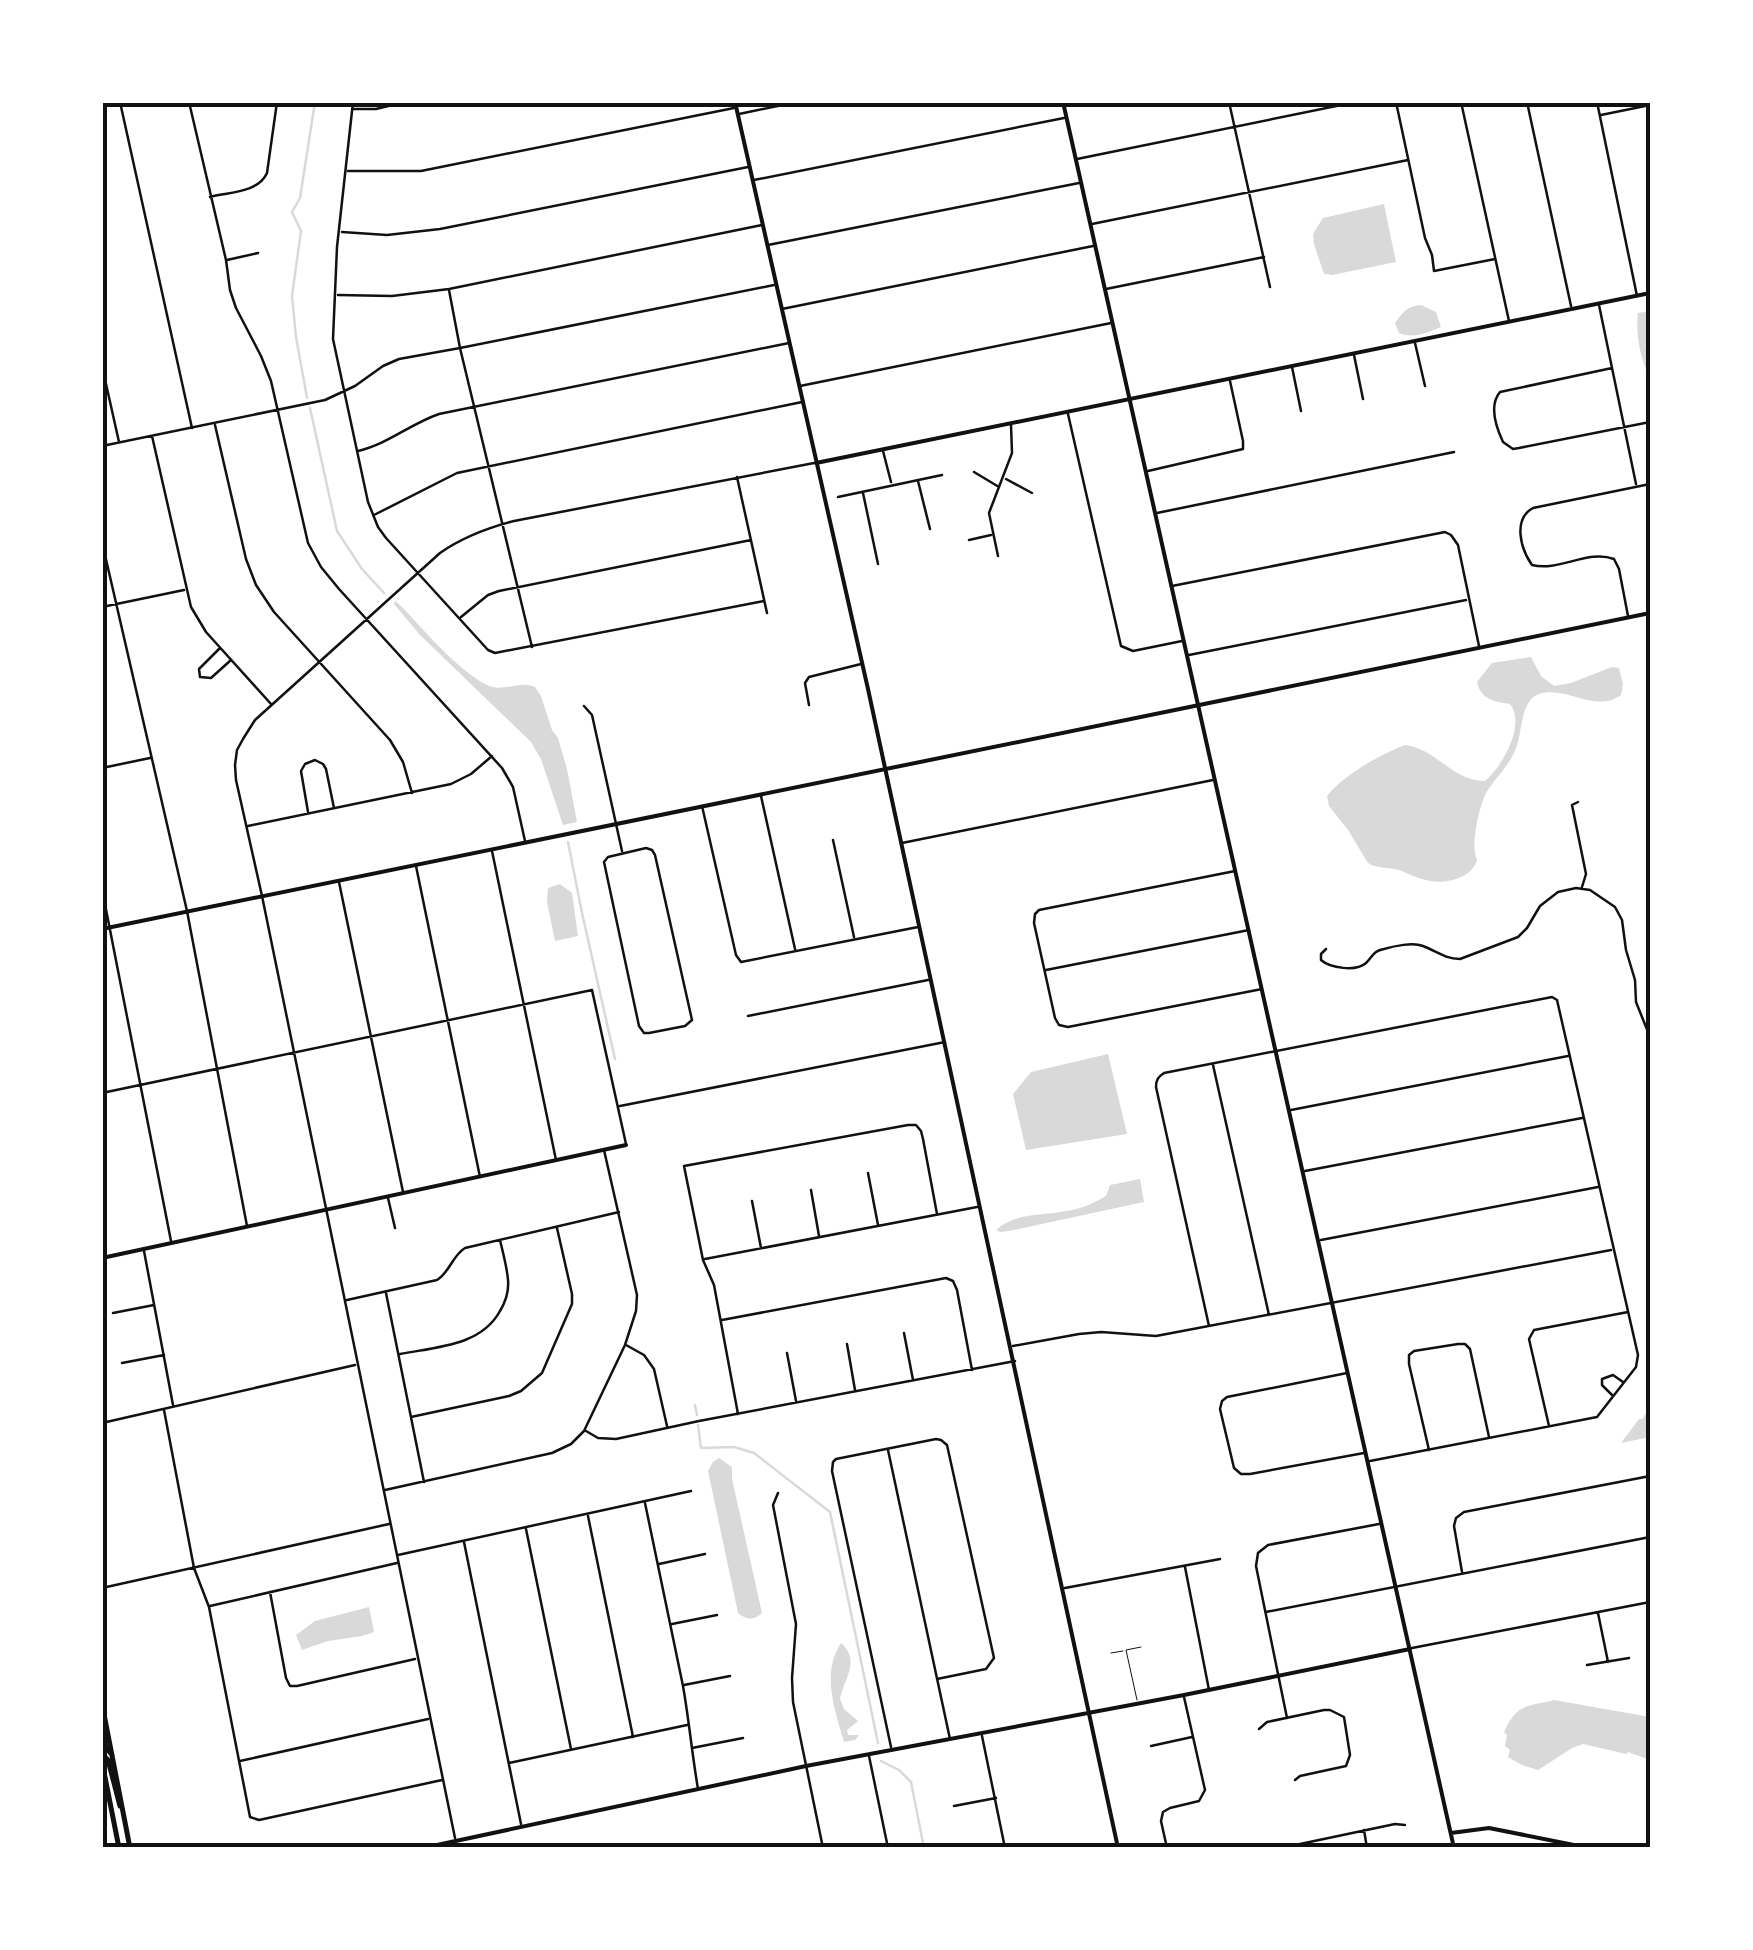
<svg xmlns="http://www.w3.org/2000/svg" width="1753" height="1950" font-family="'Noto Serif',serif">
  <rect width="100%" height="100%" fill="#fff"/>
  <path fill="#d9d9d9" d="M1384 204 1396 262 1332 275 1324 274 1314 244 1313 234 1323 218Z
    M1421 305 1436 312 1441 327C1428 333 1412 339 1399 333L1395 323C1403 312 1407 306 1421 305Z
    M1650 311V379C1641 359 1635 336 1638 313Z
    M395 601C403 607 410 616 417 623 435 643 465 675 489 686 505 692 520 680 535 687L541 696 552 730 558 738 567 769 577 822 563 825 541 759 531 742 420 635 394 604Z
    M1531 657 1541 676 1554 686 1571 683 1612 667 1619 668 1623 684 1621 695C1595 714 1567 685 1539 694 1520 701 1523 731 1516 748 1510 765 1495 778 1486 793 1479 807 1470 846 1477 860 1472 878 1447 884 1430 881 1419 879 1409 874 1399 870 1388 867 1378 869 1368 863L1348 830 1329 806 1327 796C1342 776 1381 754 1405 745 1435 748 1454 782 1485 781 1503 766 1526 724 1510 704 1495 702 1480 699 1477 682L1492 663Z
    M560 884 572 893 578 936 555 941 547 902 548 888Z
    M1108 1054 1127 1134 1026 1150 1013 1094 1031 1072Z
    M1140 1179 1144 1202 1009 1231 1000 1232 996 1230C1016 1212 1043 1216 1067 1211 1081 1209 1094 1203 1106 1196L1110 1185Z
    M1650 1408V1437L1621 1443 1639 1419H1642Z
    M719 1458 732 1467V1479L762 1613C753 1621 747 1620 738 1613L708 1471 713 1462Z
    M369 1607 374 1632 362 1636 328 1641 302 1650 296 1635 315 1621Z
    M841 1643C861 1660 844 1679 840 1699L844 1709 858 1721 847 1730 848 1735H859L855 1740 844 1742C835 1711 821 1673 841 1643Z
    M1554 1700 1650 1717V1760L1628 1752 1626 1754 1583 1744 1572 1748 1538 1770 1522 1765 1508 1757 1510 1750 1505 1746 1507 1735 1504 1732C1517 1704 1525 1707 1554 1700Z"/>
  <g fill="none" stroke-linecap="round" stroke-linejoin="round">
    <path stroke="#d9d9d9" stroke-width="2.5" d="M307 398 296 337 292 296 301 231 292 212 300 198 315 102
      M310 408 337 531 362 569 384 593
      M568 842 582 913 615 1059
      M695 1405 697 1415
      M698 1425 701 1448 734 1447 754 1453 830 1512 878 1743
      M881 1761 899 1770 911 1782 924 1848"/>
    <path stroke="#111" stroke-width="1" d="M1111 1653 1123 1651
      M1137 1700 1126 1650 1141 1647"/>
    <path stroke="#111" stroke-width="2.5" d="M120 102 192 428
      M189 102 226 260 230 290 236 308 261 356 271 381 308 543 321 567 339 589 502 768 513 787 525 841
      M353 102 337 247 333 339 368 502 378 527 386 538 488 650 495 653 764 601
      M1229 102 1270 287
      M1396 102 1425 238 1432 255 1434 271 1495 259
      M1461 102 1509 321
      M1527 102 1571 306
      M1597 102 1637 296
      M354 109H376L405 102
      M739 114 797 102
      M1601 115 1650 105
      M1077 159 1356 102
      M348 171H421L734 108
      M754 180 1064 118
      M210 197C229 192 258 193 267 173L277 102
      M1092 224 1408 160
      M342 232 387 235 440 229 748 167
      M768 245 1079 183
      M227 260 258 253
      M1106 289 1264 257
      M449 290 460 348 532 647
      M338 295 392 296 449 289 762 225
      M1599 305 1636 484
      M782 309 1093 246
      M1415 343 1425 386
      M1354 355 1363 399
      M102 366 119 442
      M1292 367 1301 411
      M1612 368 1500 392C1489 405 1496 427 1503 442L1513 449 1519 448 1650 422
      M800 386 1111 323
      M1068 414 1121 646 1133 651 1182 641
      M215 425 246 559 256 585 274 612 390 740 403 762 412 793
      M152 436 191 607 206 632 271 704
      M102 446 325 400 355 386 383 366 399 359 460 348 774 285
      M358 451C388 444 410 424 439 414L789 343
      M883 451 891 482
      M1148 471 1243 449V441L1230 381
      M974 472 999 487
      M737 477 767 613
      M1006 479 1032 493
      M918 481 930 529
      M863 493 878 564
      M838 497 942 475
      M1157 513 1454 452
      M374 515 457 473 802 402
      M969 540 991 535
      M102 542 187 911 247 1226
      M998 556 989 513 1012 453 1011 425
      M1172 586 1445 532 1451 535 1458 545 1479 646
      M102 607 184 590
      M1628 616 1619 569 1614 559C1588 549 1559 572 1532 565 1520 548 1513 519 1533 508L1650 484
      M461 617 488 595 499 591 751 540
      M219 649 199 669 200 677 211 678 231 660
      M1189 655 1466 600
      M809 705 805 683 809 677 861 664
      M584 706 592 715 622 851
      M102 768 150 758
      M761 796 795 949
      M1578 802 1572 805 1586 874 1582 887
      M702 806 736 955 741 962 918 927
      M308 812 301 771 305 764 315 760 323 764 326 769 334 808
      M248 826 451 784 471 774 492 756
      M833 840 854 937
      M902 843 1213 780
      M646 848 652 850 655 855 692 1020 685 1026 649 1033H644L639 1026 604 862 608 857Z
      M492 851 556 1160
      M416 866 480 1177
      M1235 871 1039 910 1035 914 1034 923 1055 1018 1059 1025 1068 1027 1262 989
      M339 882 403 1192
      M102 889 171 1241
      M1326 949 1321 954V960C1330 968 1356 972 1366 963 1373 956 1373 951 1384 949 1394 946 1413 942 1423 946 1436 951 1445 959 1460 959L1518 937 1527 928 1540 906 1558 892 1576 888 1590 890 1615 907 1622 920 1626 950 1635 980 1636 1002 1650 1037
      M1046 970 1249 930
      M748 1016 928 980
      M1213 1065 1269 1315
      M102 1093 592 990 626 1144
      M620 1106 945 1042
      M1291 1110 1568 1056
      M1305 1171 1582 1118
      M868 1173 878 1225
      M811 1190 819 1236
      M388 1198 395 1228
      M752 1201 761 1248
      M1321 1240 1598 1187
      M144 1251 173 1405
      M705 1259 977 1207
      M386 1293 424 1482
      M347 1300 437 1280C450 1272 452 1256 465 1248L619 1212
      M113 1313 154 1305
      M722 1320 946 1278 953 1281 957 1290 972 1370
      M1209 1326 1156 1087C1156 1080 1158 1077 1164 1073L1552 997 1557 1000 1638 1355 1636 1367 1597 1417 1370 1461
      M904 1333 913 1380
      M847 1344 855 1390
      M626 1345 644 1355 654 1369 667 1426
      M1013 1346 1079 1334 1101 1332 1156 1336 1611 1250
      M787 1353 796 1401
      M400 1354C436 1347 481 1346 500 1311 506 1301 509 1291 508 1280 507 1267 503 1253 500 1240
      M122 1363 164 1355
      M1347 1373 1227 1397 1222 1401 1220 1409 1234 1468 1241 1474H1250L1364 1453
      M1613 1396 1602 1385V1379L1613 1375 1623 1382
      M164 1410 194 1568 209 1607 250 1817 259 1820 442 1780
      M738 1414 714 1285 703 1260 684 1166 908 1125H916L921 1131 923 1139 937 1214
      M411 1417 509 1396 521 1391 542 1373 572 1304V1294L557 1228
      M102 1423 355 1365
      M1549 1426 1529 1339 1534 1330 1628 1312
      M586 1431 598 1438 616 1439 699 1421 1015 1361
      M888 1450 950 1739
      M1429 1450 1409 1364V1355L1414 1351 1458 1344H1465L1470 1349 1489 1437
      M385 1490 552 1453 571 1444 584 1431 625 1345 636 1311 637 1295 604 1150
      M778 1493 773 1505 796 1624 792 1678 793 1702 823 1848
      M645 1503 683 1686C689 1720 692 1754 698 1789
      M588 1516 633 1737
      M526 1529 571 1749
      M464 1542 521 1824
      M398 1555 691 1491
      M659 1564 705 1554
      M1185 1567 1209 1690
      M1462 1572 1454 1526 1456 1518 1464 1512 1650 1476
      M102 1588 389 1524
      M1065 1588 1220 1559
      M270 1592 286 1678 290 1686H297L415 1659
      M210 1606 397 1563
      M1266 1612 1650 1537
      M1598 1613 1608 1662
      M672 1624 717 1615
      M1412 1648 1650 1602
      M1587 1665 1629 1658
      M684 1685 730 1676
      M1287 1718 1256 1566 1258 1553 1268 1545 1379 1524
      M1259 1729 1267 1722 1324 1710H1330L1344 1717 1350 1755 1346 1766 1300 1776 1295 1780
      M982 1736 1005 1848
      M1151 1746 1192 1737
      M891 1747 832 1471 833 1462 836 1459 936 1439 941 1440 947 1445 994 1658 986 1669 937 1679
      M692 1748 743 1738
      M869 1756 888 1848
      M240 1761 428 1719
      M509 1763 687 1725
      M954 1806 996 1798
      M1364 1830 1367 1848
      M455 1838 262 896 236 780 235 765 237 750 243 739 255 720 440 553C463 537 487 528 514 521L814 463
      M1167 1848 1161 1821 1163 1812 1170 1808 1199 1801 1205 1790 1184 1697
      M1281 1848 1395 1824 1405 1825"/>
    <path stroke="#111" stroke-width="4" d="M735 102 868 689 1118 1848
      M1063 102 1454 1848
      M816 463 1650 293
      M102 1258 626 1145
      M1451 1833 1489 1828 1589 1848
      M423 1848 806 1766 1184 1695 1410 1649"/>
    <path stroke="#111" stroke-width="4" d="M102 929 1650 613"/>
    <path stroke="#111" stroke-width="5" d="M102 1704 130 1848
      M102 1735 105 1746 112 1755
      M102 1754 108 1760 120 1806
      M102 1762 119 1848"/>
  </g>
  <rect width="1753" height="1950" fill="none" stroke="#ffffff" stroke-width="210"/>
  <rect x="105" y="105" width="1543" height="1740" fill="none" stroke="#111" stroke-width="4"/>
</svg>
